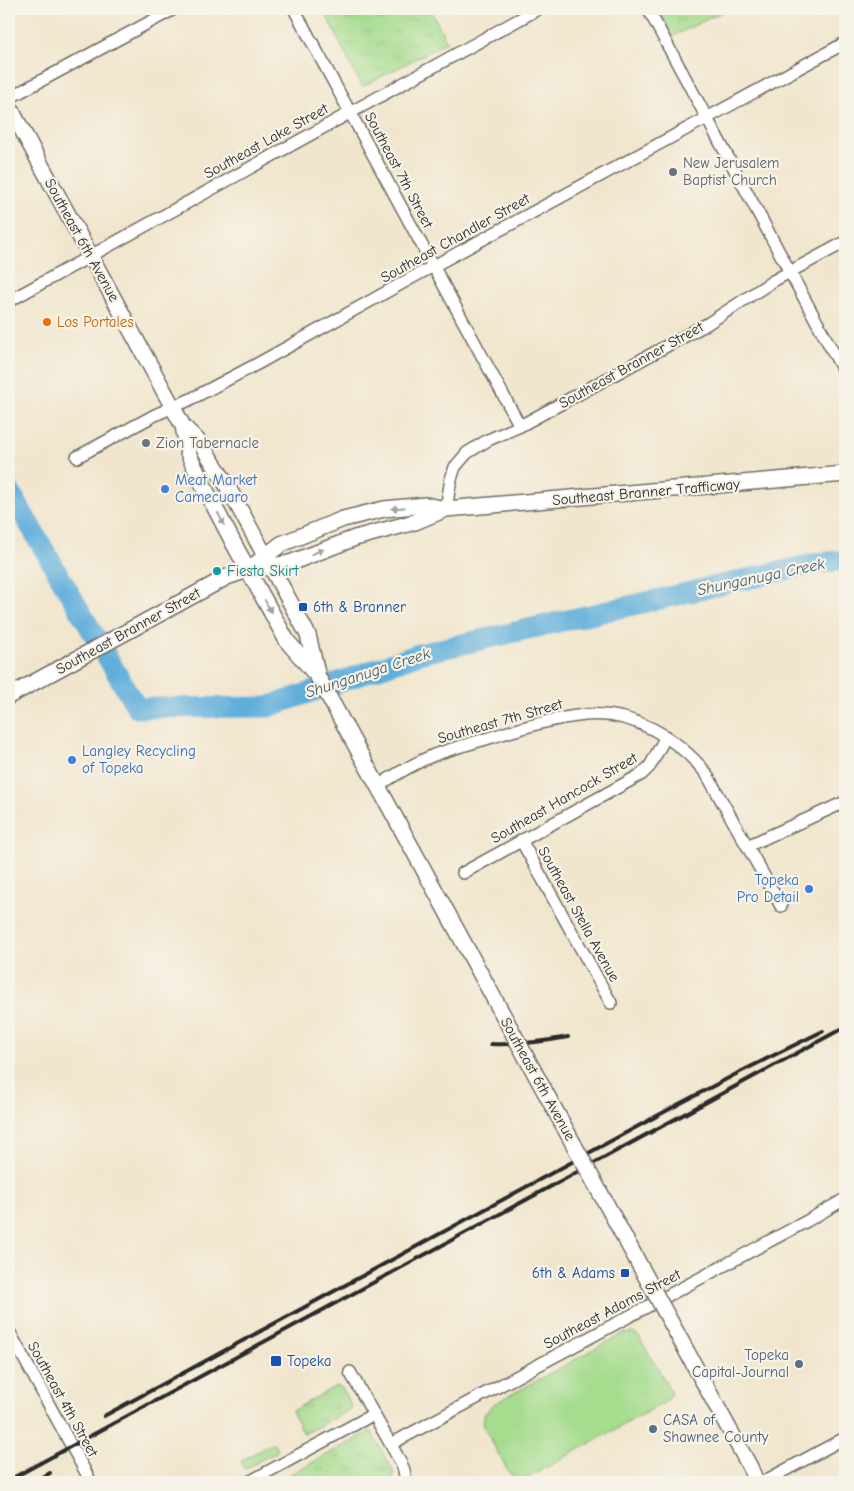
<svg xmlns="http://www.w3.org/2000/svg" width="854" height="1491" font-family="'Comic Neue',sans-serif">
  <defs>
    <pattern id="grass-tufts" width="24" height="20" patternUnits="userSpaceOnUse" patternTransform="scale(1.25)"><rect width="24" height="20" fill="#a5dc8e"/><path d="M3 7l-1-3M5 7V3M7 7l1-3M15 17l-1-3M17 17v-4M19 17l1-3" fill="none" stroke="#8ebd7b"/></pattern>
  </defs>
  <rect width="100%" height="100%" fill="#f7f3e8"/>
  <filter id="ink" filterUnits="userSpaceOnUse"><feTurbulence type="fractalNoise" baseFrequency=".02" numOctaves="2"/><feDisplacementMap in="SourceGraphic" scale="10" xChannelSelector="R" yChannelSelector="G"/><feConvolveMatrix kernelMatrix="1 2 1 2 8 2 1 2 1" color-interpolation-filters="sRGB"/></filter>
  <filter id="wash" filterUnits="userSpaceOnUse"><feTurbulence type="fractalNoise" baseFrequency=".0096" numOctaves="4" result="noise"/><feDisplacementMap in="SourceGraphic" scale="20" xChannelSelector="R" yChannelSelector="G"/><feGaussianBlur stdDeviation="1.12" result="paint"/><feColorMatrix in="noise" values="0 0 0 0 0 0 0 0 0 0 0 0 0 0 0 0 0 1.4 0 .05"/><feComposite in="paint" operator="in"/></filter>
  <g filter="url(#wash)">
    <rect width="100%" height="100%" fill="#f1e6cd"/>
    <path fill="url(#grass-tufts)" stroke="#68845c" d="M323 9H430L447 42 362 87Z
      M658 9H728L673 36Z
      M336 1386 342 1388 351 1406V1409L306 1433 302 1432 292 1411Z
      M371 1431 393 1471 394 1476 393 1482H276Z
      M271 1444 275 1445 278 1451 245 1469C243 1467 241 1463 242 1460Z"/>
    <path fill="#a5dc8e" stroke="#68845c" d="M633 1333 639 1337 672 1393 667 1401 520 1482 509 1473 483 1426 484 1415 492 1405 622 1334Z"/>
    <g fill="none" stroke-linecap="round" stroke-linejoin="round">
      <path stroke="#61afdb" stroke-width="21" d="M9 490 137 708 268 707 419 654 817 563 845 560"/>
    </g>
  </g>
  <g filter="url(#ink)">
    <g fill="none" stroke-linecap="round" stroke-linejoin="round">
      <g stroke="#706c64" stroke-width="14">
        <path id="minor" d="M294 9 520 426
          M648 9 845 374
          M9 98 174 9
          M9 301 538 9
          M77 457 155 415 189 400 259 363 417 275 845 43
          M446 509 451 479 455 467 467 453 488 440 520 426 707 324 773 281 845 242
          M378 786C396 774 415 763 434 755 453 748 473 743 492 737 522 728 553 718 585 715 633 710 677 738 706 773L781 906
          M521 840 611 1003
          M747 846 845 802
          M463 873 642 774 650 766 666 736
          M9 1331 91 1482
          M350 1372 400 1461 404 1470 406 1482
          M391 1444 807 1221 845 1199
          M249 1482 374 1414
          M763 1482 845 1438"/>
      </g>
      <g stroke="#706c64" stroke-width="18">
        <path id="major" d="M9 106 183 426 201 444 224 480 308 635 318 677
          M183 426 188 453 203 485 235 546 287 641 318 677 413 850
          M248 570 281 544 343 519 384 509 426 505 446 509 845 474
          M9 696 227 577 248 570 290 563 355 538 415 522 446 509
          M722 1416 750 1467 756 1482"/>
      </g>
      <use href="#minor" stroke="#fff" stroke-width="11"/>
      <use href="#major" stroke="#fff" stroke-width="15"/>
      <path stroke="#2b2b2b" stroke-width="4" d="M491 1044C517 1045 542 1042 568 1037
        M104 1416 679 1104 740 1072 823 1031
        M9 1480 845 1027
        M34 1482 50 1473"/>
      <g stroke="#706c64" stroke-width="18" stroke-linecap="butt">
        <path id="major-bridge" d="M413 850 722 1416"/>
      </g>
      <use href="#major-bridge" stroke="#fff" stroke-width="15"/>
    </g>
    <defs><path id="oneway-solid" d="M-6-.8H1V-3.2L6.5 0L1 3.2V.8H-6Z" transform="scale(1.25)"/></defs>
    <g fill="#a0a0a0">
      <use href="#oneway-solid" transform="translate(398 508) rotate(174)"/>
      <use href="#oneway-solid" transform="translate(221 519) rotate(63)"/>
      <use href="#oneway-solid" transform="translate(317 552) rotate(-22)"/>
      <use href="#oneway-solid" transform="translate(268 606) rotate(62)"/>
    </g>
  </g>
  <g fill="#6b7280" stroke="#f7f3e8" stroke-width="2">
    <circle cx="673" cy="172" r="5"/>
    <circle cx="146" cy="443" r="5"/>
  </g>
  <circle fill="#e8710a" stroke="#f7f3e8" stroke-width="2" cx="47" cy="322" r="5"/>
  <g fill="#3f7fe0" stroke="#f7f3e8" stroke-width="2">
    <circle cx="165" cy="489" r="5"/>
    <circle cx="72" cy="760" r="5"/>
    <circle cx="809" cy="889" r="5"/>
  </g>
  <circle fill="#0f9aa8" stroke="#f7f3e8" stroke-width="2" cx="217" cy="571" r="5"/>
  <g fill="#1a4fb4" stroke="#f7f3e8" stroke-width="2">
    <rect x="298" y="602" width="10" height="10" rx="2.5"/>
    <rect x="620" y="1268" width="10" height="10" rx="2.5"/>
    <rect x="270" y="1355" width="12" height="12" rx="2.5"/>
  </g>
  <g fill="#5c6f8a" stroke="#f7f3e8" stroke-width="2">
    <circle cx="799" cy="1364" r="5"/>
    <circle cx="653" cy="1429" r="5"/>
  </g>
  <g text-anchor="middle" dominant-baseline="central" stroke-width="4.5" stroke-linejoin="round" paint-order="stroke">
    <g font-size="15" fill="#2b2b2b" stroke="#f7f3e8">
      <text transform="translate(266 141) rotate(-29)">Southeast Lake Street</text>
      <text transform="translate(399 170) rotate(62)">Southeast 7th Street</text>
      <text transform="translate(455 238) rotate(-29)">Southeast Chandler Street</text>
      <text transform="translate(82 240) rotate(61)">Southeast 6th Avenue</text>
      <text transform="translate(631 365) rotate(-29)">Southeast Branner Street</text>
      <text transform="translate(646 492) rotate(-5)">Southeast Branner Trafficway</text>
      <text transform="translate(128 631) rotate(-29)">Southeast Branner Street</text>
      <text transform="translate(500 721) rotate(-16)">Southeast 7th Street</text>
      <text transform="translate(564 798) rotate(-30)">Southeast Hancock Street</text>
      <text transform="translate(579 914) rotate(61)">Southeast Stella Avenue</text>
      <text transform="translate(538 1079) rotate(61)">Southeast 6th Avenue</text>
      <text transform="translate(612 1309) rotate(-28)">Southeast Adams Street</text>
      <text transform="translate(63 1399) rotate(61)">Southeast 4th Street</text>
    </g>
    <g font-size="15" fill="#5b616d" stroke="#f7f3e8" text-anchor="start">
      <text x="683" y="163">New Jerusalem<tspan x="683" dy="17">Baptist Church</tspan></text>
      <text x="156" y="443">Zion Tabernacle</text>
    </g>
    <g font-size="15" fill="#c56008" stroke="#f7f3e8" text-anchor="start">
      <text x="57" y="322">Los Portales</text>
    </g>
    <g font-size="15" fill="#366cbe" stroke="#f7f3e8" text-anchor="start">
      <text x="175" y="480">Meat Market<tspan x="175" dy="17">Camecuaro</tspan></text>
      <text x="82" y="751">Langley Recycling<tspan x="82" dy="17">of Topeka</tspan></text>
      <text x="799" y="880" text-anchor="end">Topeka<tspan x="799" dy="17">Pro Detail</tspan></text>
    </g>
    <g font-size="15" fill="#0d838f" stroke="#f7f3e8" text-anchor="start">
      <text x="227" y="571">Fiesta Skirt</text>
    </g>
    <g font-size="15" fill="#164399" stroke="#f7f3e8" text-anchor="start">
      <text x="313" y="607">6th &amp; Branner</text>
      <text x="615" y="1273" text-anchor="end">6th &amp; Adams</text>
      <text x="287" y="1361">Topeka</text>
    </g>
    <g font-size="15" fill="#4e5e75" stroke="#f7f3e8" text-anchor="end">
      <text x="789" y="1355">Topeka<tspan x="789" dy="17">Capital-Journal</tspan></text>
      <text x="663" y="1420" text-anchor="start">CASA of<tspan x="663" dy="17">Shawnee County</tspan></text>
    </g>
    <g font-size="16" font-style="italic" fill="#3e5969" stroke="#f7f3e8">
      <text transform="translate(761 577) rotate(-12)">Shunganuga Creek</text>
      <text transform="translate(368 673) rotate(-18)">Shunganuga Creek</text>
    </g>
  </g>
  <rect width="854" height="1491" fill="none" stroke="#f7f3e8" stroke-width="30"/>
</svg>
